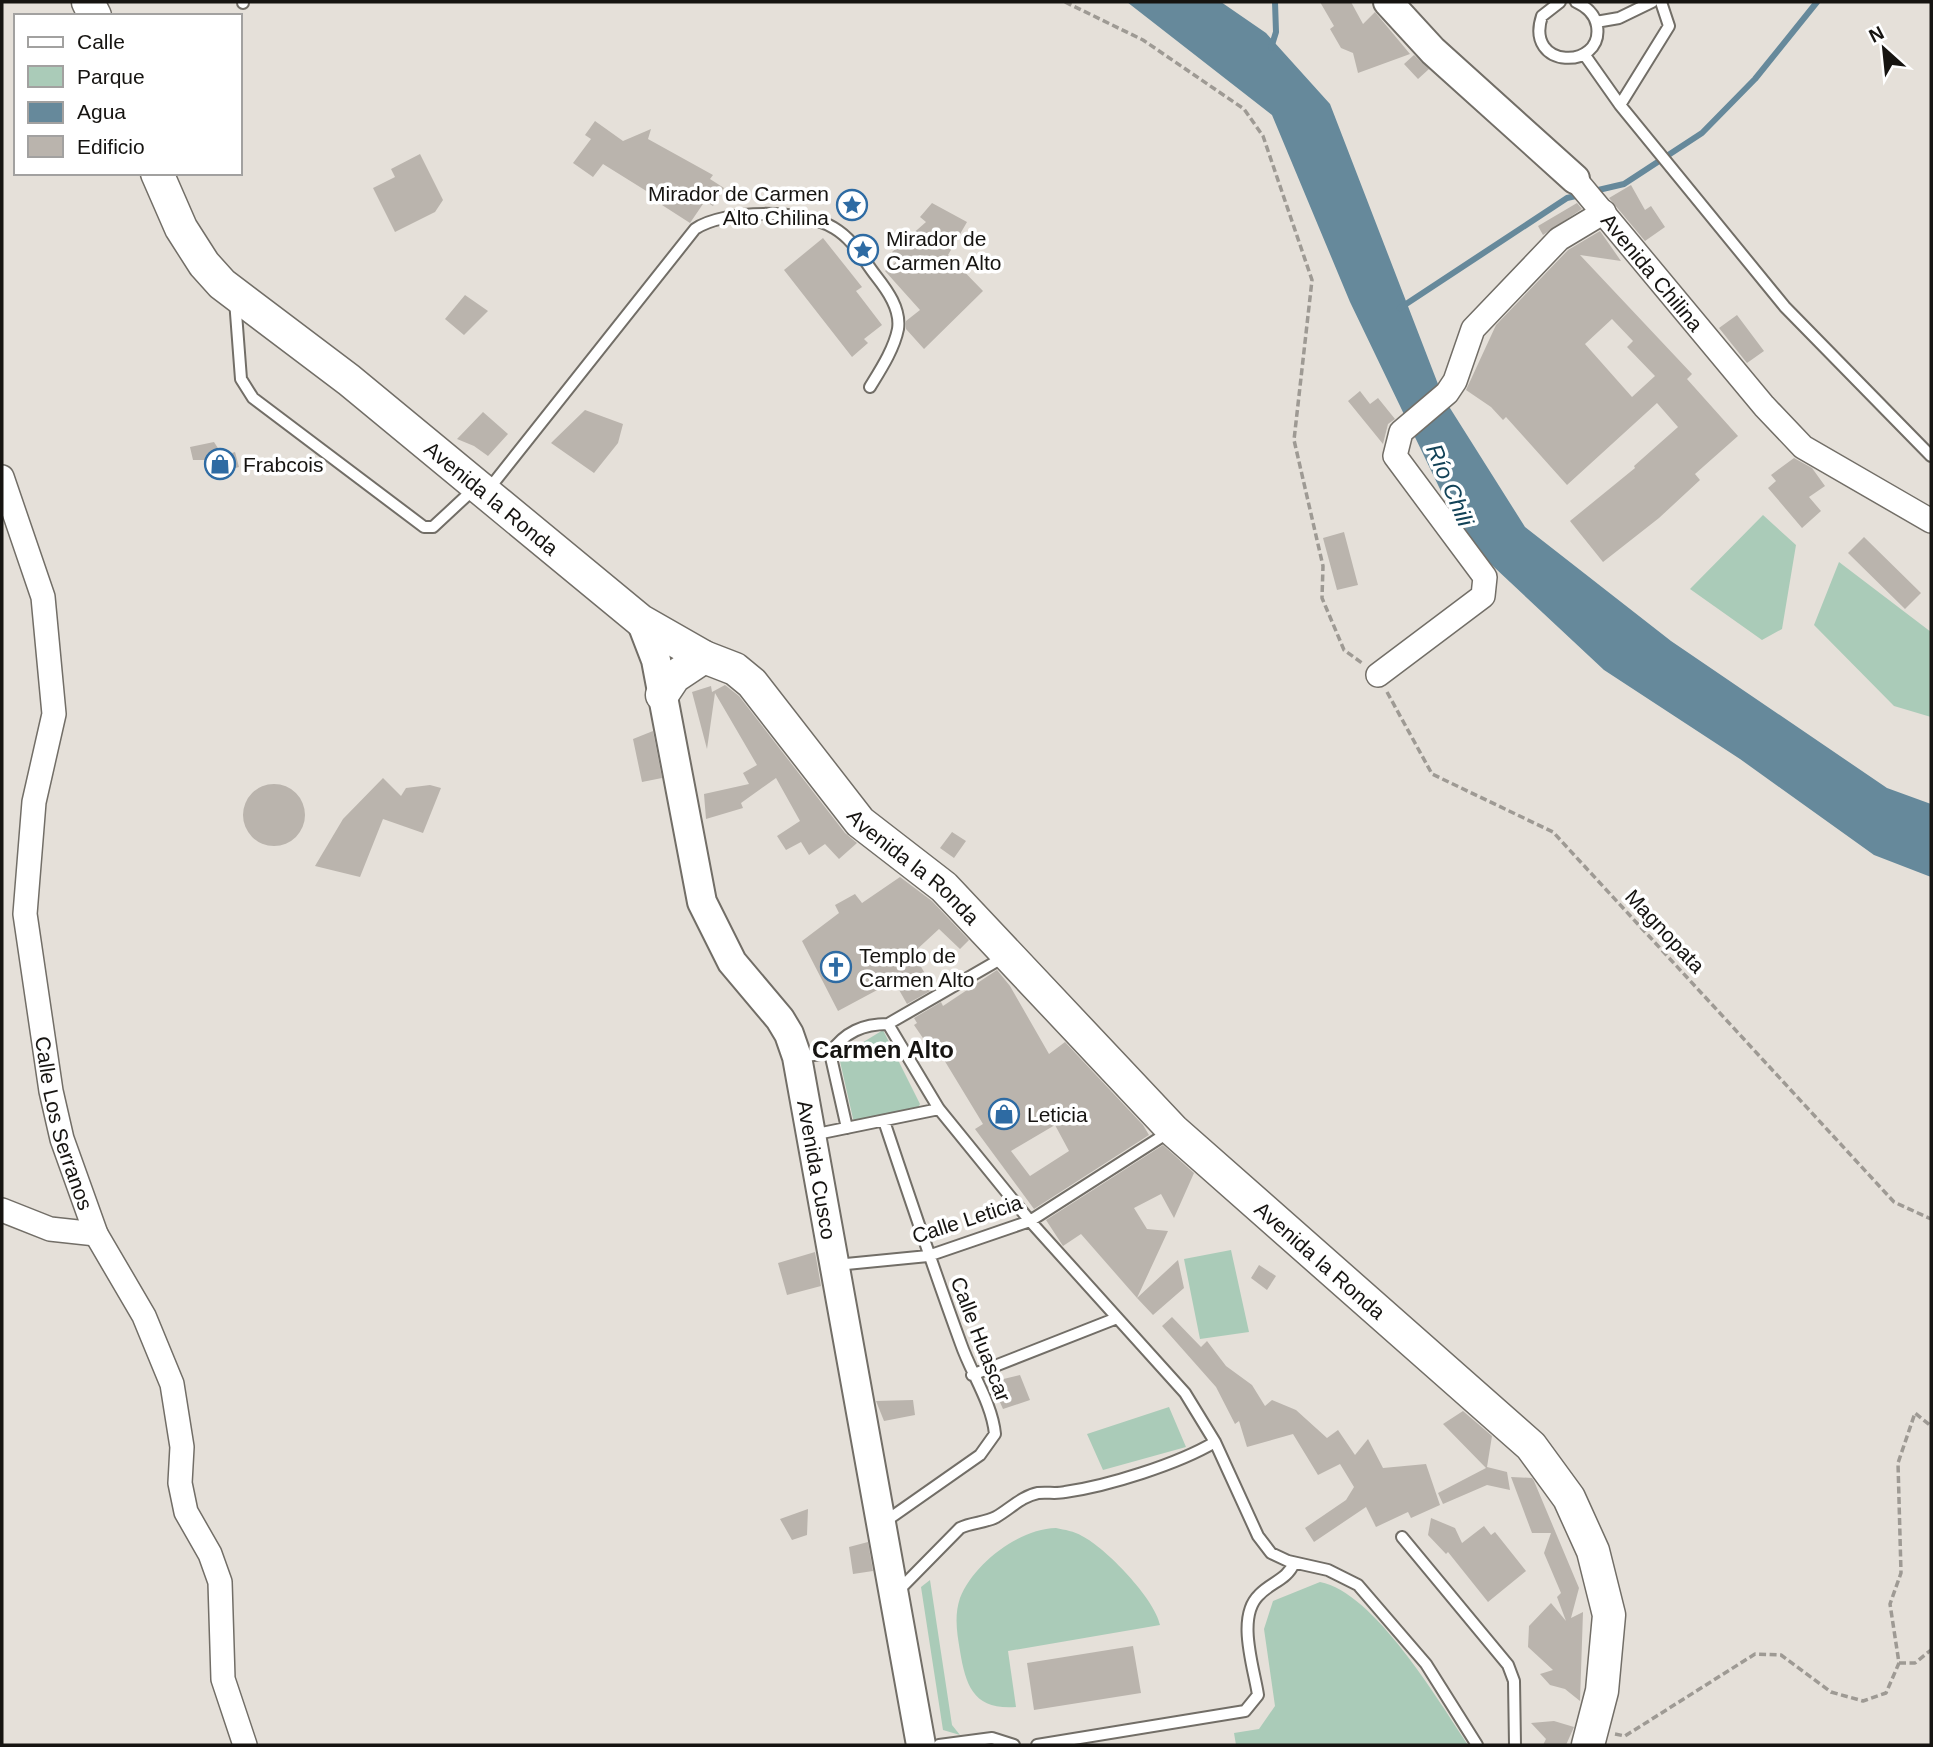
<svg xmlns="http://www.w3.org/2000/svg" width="1933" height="1747" font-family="Helvetica,sans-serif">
  <rect width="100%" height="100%" fill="#e5e0d9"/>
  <path fill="#aacbb8" d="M1763 515 1796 545 1782 629 1762 640 1690 589Z
    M1839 562 1931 632V717L1894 706 1814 625Z
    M883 1030 920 1104 917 1110 854 1123 839 1057Z
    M1231 1250 1249 1332 1200 1339 1184 1259Z
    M1169 1407 1186 1447 1103 1470 1087 1434Z
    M1056 1528C1065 1530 1074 1531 1082 1536 1106 1548 1155 1599 1160 1625L1008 1651 1016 1707C974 1710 966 1687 960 1651 957 1633 954 1616 960 1598 974 1563 1019 1529 1056 1528Z
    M930 1580 952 1725 960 1735 943 1730 921 1587Z
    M1320 1582C1374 1592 1438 1700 1468 1745H1236L1234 1733 1259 1729 1275 1706 1264 1629 1273 1601Z"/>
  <path fill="#66899b" d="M1127 2H1221L1266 33 1330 104 1443 397 1525 527 1671 641 1887 788 1931 804V877L1874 855 1740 759 1604 670 1464 539 1350 302 1272 115Z"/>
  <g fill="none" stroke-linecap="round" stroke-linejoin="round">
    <path stroke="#66899b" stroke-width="6" d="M1271 48 1276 32 1275 2
      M1594 191 1624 184 1702 133 1755 79 1817 2
      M1400 308 1567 198 1580 195"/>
  </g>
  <path fill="#bab4ad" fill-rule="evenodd" d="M1320 2H1351L1363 24 1375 12 1410 54 1358 73 1353 53 1341 48 1330 29 1334 26Z
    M1414 55 1429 69 1418 79 1404 64Z
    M595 121 623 141 651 129 648 139 713 175 710 179 724 188 713 206 705 201 690 223 662 205 664 202 603 164 593 177 573 163 591 139 585 135Z
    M420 154 443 200 435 212 395 232 373 188 395 177 391 169Z
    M1631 185 1645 210 1651 206 1665 227 1645 241 1609 198Z
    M932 203 967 222 948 255 983 291 924 349 906 329V321L920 310 885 271 898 260 892 252 926 222 920 217Z
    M1577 203 1582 209 1543 235 1538 226Z
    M1600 231 1621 261 1580 255 1692 374 1687 379 1738 436 1695 474 1700 480 1659 518 1603 562 1570 521 1635 468 1634 466 1678 427 1657 403 1567 485 1506 417 1503 420 1491 407 1466 390 1496 325 1568 250ZM1612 319 1633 341 1627 347 1655 376 1632 397 1585 344Z
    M823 238 862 287 856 291 882 325 864 339 868 343 852 357 784 270Z
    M465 295 488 311 464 335 445 319Z
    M1737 315 1764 351 1747 363 1719 328Z
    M1360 391 1370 404 1378 398 1395 419 1388 424 1383 444 1348 401Z
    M585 410 623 424 618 443 594 473 551 443Z
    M483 412 508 434 488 456 474 446 457 439Z
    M214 442 223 456 235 452 239 467 211 475 207 460H193L190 447Z
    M1794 458 1812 468 1825 486 1809 497 1821 511 1802 528 1768 488 1776 481 1771 475Z
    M1344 532 1358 585 1337 590 1323 538Z
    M1864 537 1921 593 1905 609 1848 553Z
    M725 685 739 696 845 833 857 843 839 859 825 844 809 855 801 842 786 850 777 836 800 821 776 778 741 803 743 808 706 819 704 794 749 784 743 773 757 765 715 693 707 749 692 692 711 686 712 692Z
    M653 731 662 778 642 782 633 739Z
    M383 778 401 796 406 788 430 785 441 788 423 833 383 819 360 877 315 866 343 819Z
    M243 815a31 31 0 1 1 62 0a31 31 0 1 1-62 0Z
    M952 832 966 841 954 858 940 848Z
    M900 877 932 901 969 940 960 949 939 929 913 953 934 989 907 1004 894 981 838 1011 802 941 839 913 835 905 855 894 862 903Z
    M997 970 1010 986 1049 1054 1065 1042 1143 1125 1149 1135 1034 1209 975 1129 983 1124 932 1040 927 1044 914 1025 917 1023 914 1018 941 1002 943 1006ZM1055 1125 1069 1151 1030 1176 1011 1151Z
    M1163 1145 1194 1173 1174 1218 1161 1194 1134 1208 1147 1229 1168 1231 1137 1298 1081 1234 1063 1246 1046 1220Z
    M815 1252 821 1286 787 1295 778 1263Z
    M1178 1260 1184 1288 1153 1315 1137 1298Z
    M1259 1265 1276 1276 1267 1290 1251 1278Z
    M1172 1317 1201 1347 1207 1341 1226 1366 1252 1385 1265 1406 1272 1400 1296 1410 1327 1438 1338 1430 1355 1455 1368 1439 1383 1468 1426 1464 1440 1505 1411 1518 1408 1512 1376 1527 1366 1507 1314 1542 1305 1528 1346 1500 1354 1487 1340 1464 1318 1475 1293 1434 1247 1447 1239 1421 1235 1424 1216 1387 1162 1326Z
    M1020 1375 1030 1400 1003 1409 991 1382Z
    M913 1400 915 1415 884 1421 876 1401Z
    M1463 1411 1492 1436 1487 1467 1507 1472 1510 1490 1487 1485 1443 1504 1438 1493 1486 1468 1443 1424Z
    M1511 1477 1532 1478 1534 1481 1579 1588 1571 1618 1583 1612 1580 1701 1565 1689 1550 1685 1540 1674 1553 1670 1528 1647 1529 1626 1551 1603 1566 1621 1557 1597 1561 1593 1544 1553 1551 1533H1532Z
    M808 1509 807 1535 792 1540 780 1519Z
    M1431 1518 1455 1528 1462 1543 1484 1526 1491 1535 1495 1532 1526 1571 1488 1602 1448 1552 1446 1554 1428 1535Z
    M868 1542 873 1571 853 1574 849 1547Z
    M1133 1646 1141 1693 1034 1710 1027 1663Z
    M1554 1721 1574 1727 1566 1745H1543L1546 1739 1531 1723Z"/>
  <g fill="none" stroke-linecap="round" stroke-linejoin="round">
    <g stroke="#726e67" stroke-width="14">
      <path id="service" d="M243 2V3
        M1560 2 1542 16C1524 70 1604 70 1597 26 1595 14 1587 7 1576 2
        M1596 22 1619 18 1652 2
        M1584 54 1620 105 1785 307 1931 456
        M1620 105 1669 26 1661 2
        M235 300 241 379 253 398 424 527H433L475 488
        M488 490 695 229C724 209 804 209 834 228 854 240 862 258 876 276 887 290 901 309 898 329 894 349 881 369 870 387
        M888 1024 1004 957
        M797 1057 830 1053
        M847 1128 830 1053C845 1032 863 1024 888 1024L939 1109 1030 1221 1185 1393 1215 1442 1258 1536 1271 1553 1288 1561 1328 1570 1358 1585 1426 1664 1477 1745
        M812 1135 939 1109
        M836 1265 928 1256 1030 1221 1169 1132
        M972 1375 1117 1318
        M883 1523 980 1455 995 1434C992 1403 971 1373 961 1344 934 1270 909 1196 884 1121
        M1402 1537 1508 1665 1514 1681 1515 1745
        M898 1591 960 1528C972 1522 985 1523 996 1517 1010 1509 1022 1496 1038 1493 1047 1492 1057 1494 1065 1492 1108 1486 1178 1464 1215 1442
        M939 1745 992 1738 1014 1745
        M1037 1745 1245 1711 1258 1695C1254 1668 1236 1617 1259 1595 1271 1582 1287 1580 1294 1563"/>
    </g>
    <g stroke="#726e67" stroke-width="26">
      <g id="minor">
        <path id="s1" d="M1575 179 1764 406 1803 447 1931 521"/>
        <path id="s2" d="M2 477 43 597 54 714 34 802 25 914 51 1091 62 1139 96 1234 144 1316 172 1384 182 1447 180 1483 186 1512 210 1554 220 1582 223 1679 245 1745"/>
        <path d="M1378 675 1483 596 1485 577 1395 456 1401 432 1447 393 1455 381 1473 329 1559 239 1604 212"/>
        <path d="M2 1210 50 1229 96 1234"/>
      </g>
    </g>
    <g stroke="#726e67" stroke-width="32">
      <g id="tertiary">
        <path d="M1388 2 1433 51 1575 179"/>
        <path id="s3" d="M641 621 656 660 702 902 732 962 780 1019 789 1034 797 1057 921 1745"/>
      </g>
    </g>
    <g stroke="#726e67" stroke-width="35">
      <g id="secondary">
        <path d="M88 2 95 16"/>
        <path id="s4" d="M157 173 181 228 204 264 222 284 349 380 641 621 704 657 735 669 752 683 860 822 944 887 1173 1130 1531 1446 1569 1498 1593 1551 1609 1615 1602 1691 1588 1745"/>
        <path d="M662 695 674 677 704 657"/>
      </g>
    </g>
    <path stroke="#9e9a94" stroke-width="3.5" stroke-dasharray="7 3.5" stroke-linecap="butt" d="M1065 2 1143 40 1244 109 1263 136 1312 280 1294 440 1323 566 1322 598 1344 650 1362 663
      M1387 692 1432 774 1553 832 1894 1202 1931 1219
      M1899 1663H1915L1931 1650
      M1615 1734 1625 1736 1755 1654 1781 1655 1831 1692 1863 1701 1886 1693 1899 1663 1890 1604 1901 1573 1898 1463 1915 1413 1931 1426"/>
    <use href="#service" stroke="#fff" stroke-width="10"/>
    <use href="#minor" stroke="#fff" stroke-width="23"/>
    <use href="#tertiary" stroke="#fff" stroke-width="28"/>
    <use href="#secondary" stroke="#fff" stroke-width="32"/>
  </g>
  <defs>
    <g id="sight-ring" transform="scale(1.575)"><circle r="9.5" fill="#fff" stroke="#2e6ba3" stroke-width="1.5"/><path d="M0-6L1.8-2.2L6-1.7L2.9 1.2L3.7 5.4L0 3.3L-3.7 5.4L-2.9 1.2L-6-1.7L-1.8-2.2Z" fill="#2e6ba3"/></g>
    <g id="shop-ring" transform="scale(1.575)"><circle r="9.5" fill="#fff" stroke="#2e6ba3" stroke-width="1.5"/><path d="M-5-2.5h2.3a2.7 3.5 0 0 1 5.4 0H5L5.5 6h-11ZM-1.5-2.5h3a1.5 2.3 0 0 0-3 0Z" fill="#2e6ba3"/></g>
    <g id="church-ring" transform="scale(1.575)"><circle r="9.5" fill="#fff" stroke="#2e6ba3" stroke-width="1.5"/><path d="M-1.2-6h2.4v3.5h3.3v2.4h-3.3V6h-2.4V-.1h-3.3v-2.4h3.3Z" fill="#2e6ba3"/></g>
  </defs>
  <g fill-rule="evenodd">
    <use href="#sight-ring" x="852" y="205"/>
    <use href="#sight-ring" x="863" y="250"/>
    <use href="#shop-ring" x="220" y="464"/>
    <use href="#church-ring" x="836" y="967"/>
    <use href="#shop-ring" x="1004" y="1114"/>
  </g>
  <g text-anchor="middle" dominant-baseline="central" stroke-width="7" stroke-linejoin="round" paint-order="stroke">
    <g font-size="21" fill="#161411" stroke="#fff" text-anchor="start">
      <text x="829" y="193" text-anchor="end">Mirador de Carmen<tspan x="829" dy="24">Alto Chilina</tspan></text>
      <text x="886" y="238">Mirador de<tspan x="886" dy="24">Carmen Alto</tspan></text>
      <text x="243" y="464">Frabcois</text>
      <text x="859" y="955">Templo de<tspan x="859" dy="24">Carmen Alto</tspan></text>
      <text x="1027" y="1114">Leticia</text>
    </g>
    <g font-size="21" fill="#161411" stroke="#fff">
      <text stroke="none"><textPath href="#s1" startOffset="121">Avenida Chilina</textPath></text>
      <text stroke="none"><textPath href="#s4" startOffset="474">Avenida la Ronda</textPath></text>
      <text stroke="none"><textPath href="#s4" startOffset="1041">Avenida la Ronda</textPath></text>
      <text transform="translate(1665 931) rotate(47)">Magnopata</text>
      <text stroke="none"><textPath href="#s2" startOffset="660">Calle Los Serranos</textPath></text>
      <text stroke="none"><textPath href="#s3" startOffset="586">Avenida Cusco</textPath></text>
      <text transform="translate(967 1219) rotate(-18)">Calle Leticia</text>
      <text stroke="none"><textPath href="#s4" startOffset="1608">Avenida la Ronda</textPath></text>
      <text transform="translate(981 1339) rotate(69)">Calle Huascar</text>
    </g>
    <g font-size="23" font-style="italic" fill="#124257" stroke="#fff">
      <text transform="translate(1450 485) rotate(67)">Río Chili</text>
    </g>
    <g font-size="24" font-weight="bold" fill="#161411" stroke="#fff">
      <text x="883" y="1049">Carmen Alto</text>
    </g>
  </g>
  <rect width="1933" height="1747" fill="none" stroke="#161411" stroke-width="7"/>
  <rect x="14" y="14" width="228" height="161" fill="#ffffff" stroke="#a2a1a0" stroke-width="2"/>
  <rect x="28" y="37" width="35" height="10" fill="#ffffff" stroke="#a2a1a0" stroke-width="2"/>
  <text x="77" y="49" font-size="21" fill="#161411">Calle</text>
  <rect x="28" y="66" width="35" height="21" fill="#aacbb8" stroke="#a2a1a0" stroke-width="2"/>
  <text x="77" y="84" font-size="21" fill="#161411">Parque</text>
  <rect x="28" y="102" width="35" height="21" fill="#66899b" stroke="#a2a1a0" stroke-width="2"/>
  <text x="77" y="119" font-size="21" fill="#161411">Agua</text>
  <rect x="28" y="136" width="35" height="21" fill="#bab4ad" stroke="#a2a1a0" stroke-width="2"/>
  <text x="77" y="154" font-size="21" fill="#161411">Edificio</text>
  <g transform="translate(1884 49) rotate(333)" stroke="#ffffff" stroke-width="5" paint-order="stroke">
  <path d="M0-5L12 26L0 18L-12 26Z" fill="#161411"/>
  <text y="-10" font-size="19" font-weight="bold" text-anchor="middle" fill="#161411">N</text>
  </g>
</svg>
